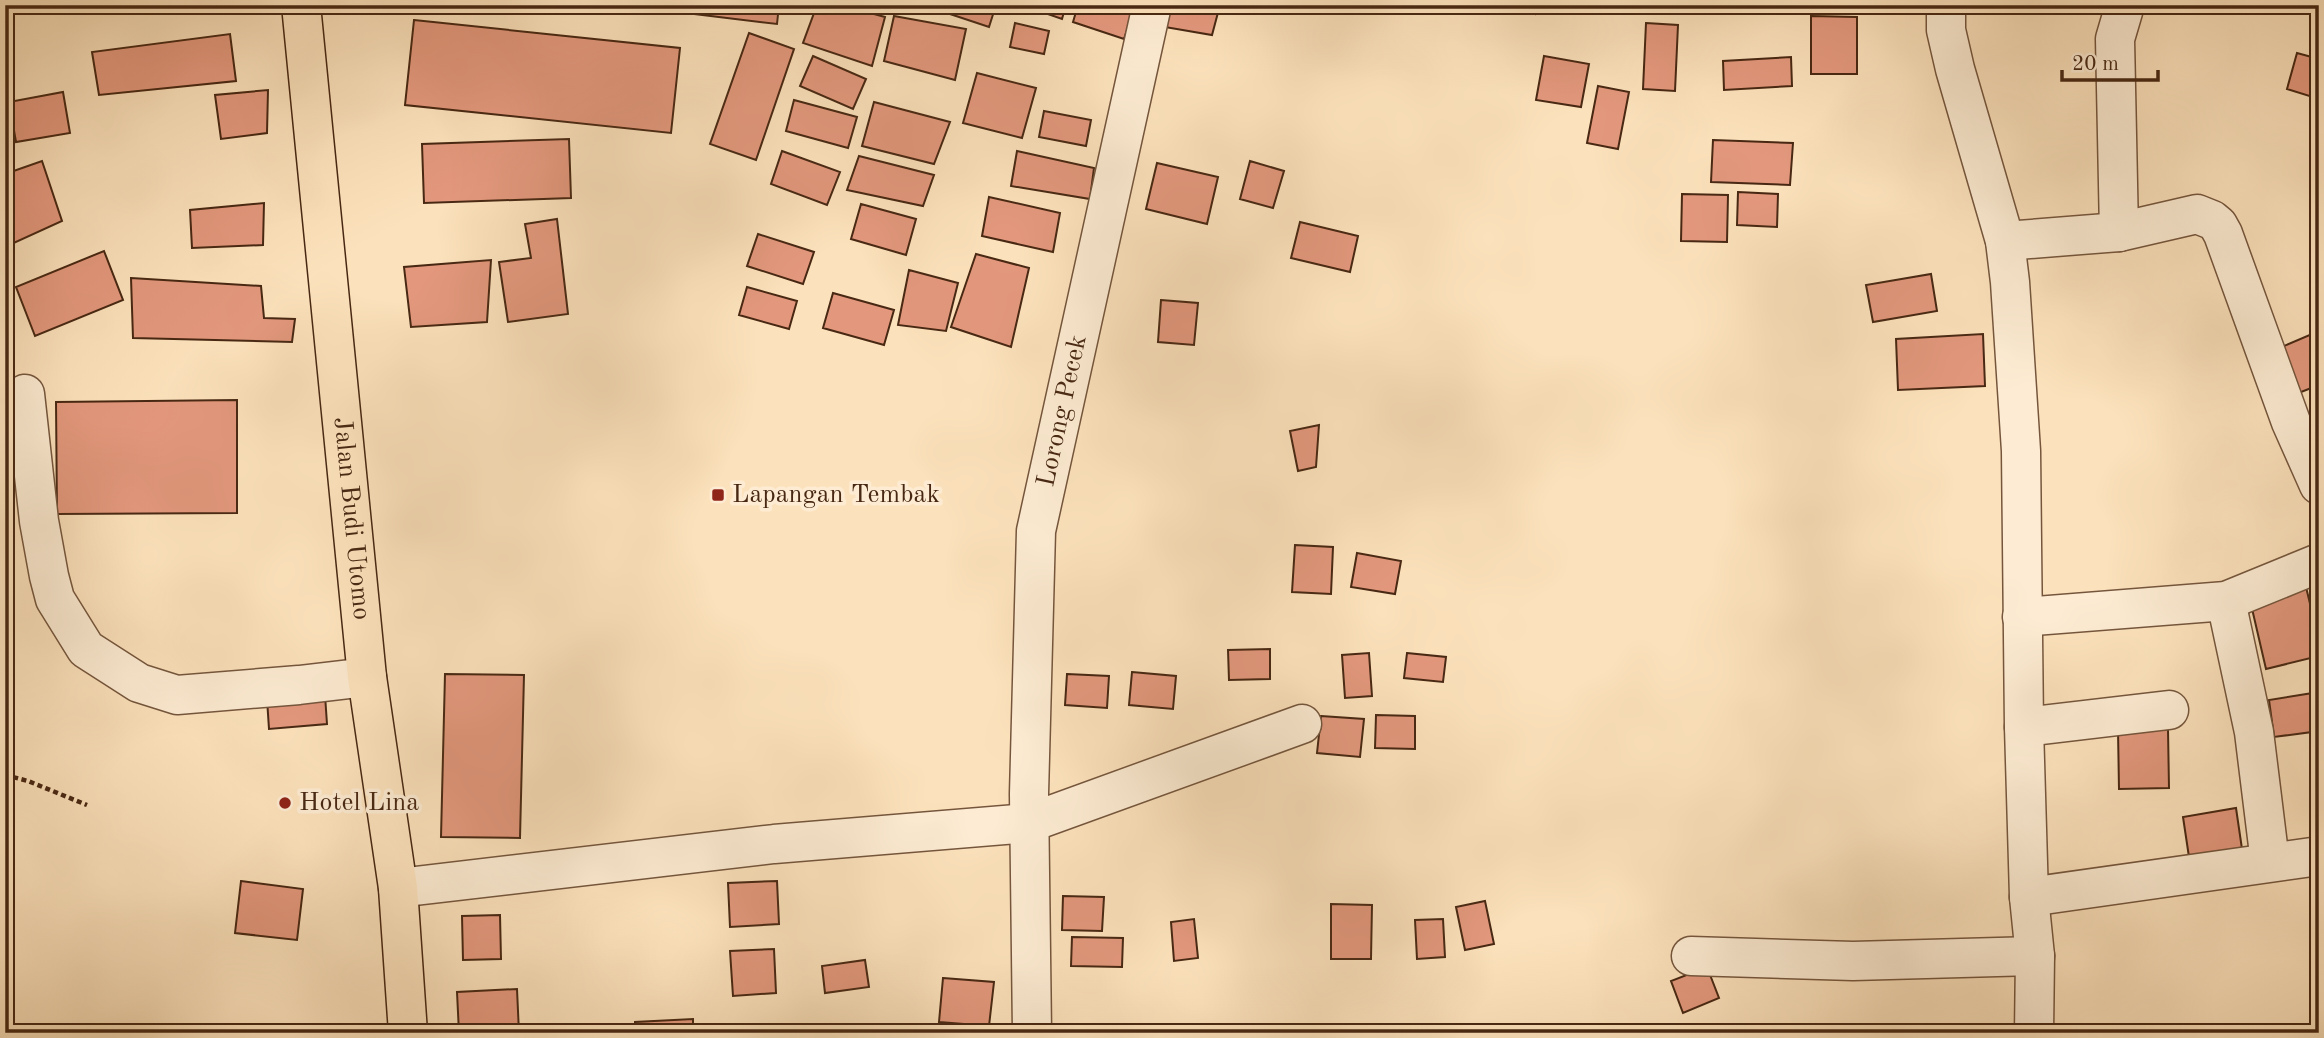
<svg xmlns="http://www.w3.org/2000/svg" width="2324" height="1038" font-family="'Old Standard TT',serif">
  <rect width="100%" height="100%" fill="#fce2bc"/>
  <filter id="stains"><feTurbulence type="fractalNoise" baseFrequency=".00286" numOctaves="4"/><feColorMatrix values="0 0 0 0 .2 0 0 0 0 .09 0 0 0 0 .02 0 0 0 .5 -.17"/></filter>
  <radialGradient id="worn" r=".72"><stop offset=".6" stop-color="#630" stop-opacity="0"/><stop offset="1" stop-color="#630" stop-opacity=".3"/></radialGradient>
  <path fill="#e3987d" stroke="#482813" stroke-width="2" d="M620 5H779L777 24Z
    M817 5H841L885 17 872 66 803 43Z
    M936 5H996L989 27 935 9Z
    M1022 5H1066L1062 19Z
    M1078 5H1124L1134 9 1124 39 1073 22Z
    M1164 5H1220L1212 35 1159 26Z
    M1503 5H1536L1535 14 1502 9Z
    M894 16 966 29 955 80 884 61Z
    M1811 16 1857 17V74H1811Z
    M414 20 680 48 671 133 405 105Z
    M1015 23 1049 31 1044 54 1010 47Z
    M1646 23 1678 25 1675 91 1643 89Z
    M749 33 794 49 756 160 710 144Z
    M230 34 236 81 99 95 92 52Z
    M2297 53 2319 59V99L2287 89Z
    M813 56 866 79 853 109 800 86Z
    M1544 56 1589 64 1581 107 1536 100Z
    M1791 57 1792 86 1724 90 1723 61Z
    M977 73 1036 88 1022 138 963 123Z
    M1598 86 1629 92 1618 149 1587 143Z
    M268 90 267 133 221 139 215 95Z
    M63 92 70 133 16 142 9 102Z
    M794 100 857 117 848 148 786 131Z
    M874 102 950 122 934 164 862 146Z
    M1044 111 1091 120 1086 146 1039 137Z
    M569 139 571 198 424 203 422 144Z
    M1713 140 1793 143 1790 185 1711 182Z
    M782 151 840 172 827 205 771 184Z
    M1017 151 1094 168 1090 199 1011 186Z
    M859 156 934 175 923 206 847 190Z
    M42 161 62 221 5 247V174Z
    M1250 161 1284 171 1273 208 1240 199Z
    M1157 163 1218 177 1207 224 1146 209Z
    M1738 192 1778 194 1777 227 1737 225Z
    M1682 194 1728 195 1727 242 1681 241Z
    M989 197 1060 213 1053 252 982 236Z
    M264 203 263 245 192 248 190 210Z
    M861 204 916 219 906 255 851 239Z
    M557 219 568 314 508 322 499 262 531 258 525 224Z
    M1300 222 1358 236 1350 272 1291 258Z
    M758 234 814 252 803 284 747 266Z
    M104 251 123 300 35 336 16 287Z
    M976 254 1029 268 1011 347 951 327Z
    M491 260 487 322 411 327 404 267Z
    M909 270 958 283 946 331 898 325Z
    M1931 274 1937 311 1873 322 1866 285Z
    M131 278 261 286 264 318 295 319 292 342 133 338Z
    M747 287 797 301 789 329 739 315Z
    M833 293 894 310 884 345 823 328Z
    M1161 300 1198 303 1194 345 1158 342Z
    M2319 331V385L2296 394 2277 349Z
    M1983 334 1985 386 1898 390 1896 339Z
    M237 400V513L57 514 56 402Z
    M5 424 14 478 5 480Z
    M1319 425 1316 467 1298 471 1290 431Z
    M1295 545 1333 547 1331 594 1292 592Z
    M1357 553 1401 561 1395 594 1351 587Z
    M2306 587 2319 641V656L2266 669 2250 600Z
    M1270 649V679L1229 680 1228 650Z
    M1369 653 1372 696 1345 698 1342 655Z
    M1407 653 1446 657 1443 682 1404 678Z
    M1132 672 1176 676 1173 709 1129 705Z
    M445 674 524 675 520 838 441 837Z
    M1067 674 1109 676 1107 708 1065 705Z
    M2319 692V731L2274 737 2269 700Z
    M325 695 327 724 269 729 267 699Z
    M1376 715 1415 716V749L1375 748Z
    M1321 716 1364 719 1360 757 1317 753Z
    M2168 729 2169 788 2119 789 2118 730Z
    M2236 808 2242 849 2189 857 2183 817Z
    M241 881 303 889 297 940 235 933Z
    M777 881 779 924 730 927 728 883Z
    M1063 896 1104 897 1102 931 1062 930Z
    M1485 901 1494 944 1465 950 1456 907Z
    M1331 904 1372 905 1371 959H1331Z
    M500 915 501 959 463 960 462 916Z
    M1194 919 1198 958 1174 961 1171 922Z
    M1443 919 1445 957 1417 959 1415 920Z
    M1072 937 1123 938 1122 967 1071 966Z
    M774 949 776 993 733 996 730 951Z
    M865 960 869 987 825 993 822 966Z
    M1707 967 1719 998 1683 1013 1671 981Z
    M943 978 994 982 989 1026 939 1022Z
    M517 989 519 1033H459L457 992Z
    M693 1019V1033H635V1022Z
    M1349 1026V1033H1315V1027Z"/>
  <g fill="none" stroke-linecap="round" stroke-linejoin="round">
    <g stroke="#75563d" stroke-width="41">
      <g id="minor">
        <path d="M1946 5V30L1955 69 2005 241 2010 282 2021 451 2024 727 2029 897 2035 956 2034 1033"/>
        <path d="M2119 232 2115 39 2125 5"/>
        <path d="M2005 241 2119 232 2197 214 2212 220 2218 225 2223 234 2291 422 2319 485"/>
        <path d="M25 394 39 521 49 576 55 599 86 649 139 683 177 695 299 685 367 677"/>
        <path d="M2226 601 2254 732 2270 862"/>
        <path d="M2022 617 2226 601 2319 563"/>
        <path d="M2024 727 2169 710"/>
        <path d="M398 888 774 844 1029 823 1302 724"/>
        <path d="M2029 897 2319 856"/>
        <path d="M1691 956 1853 961 2035 956"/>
        <path id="s1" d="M1032 1033 1029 794 1036 531 1152 5"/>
      </g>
    </g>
    <g stroke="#482813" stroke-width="41">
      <g id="major">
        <path id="s2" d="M301 5 367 677 398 888 408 1033"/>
      </g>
    </g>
    <path stroke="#482813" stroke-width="4.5" stroke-dasharray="5 3.5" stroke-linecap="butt" d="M5 775 28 781 87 805"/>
    <use href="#minor" stroke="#fdecd3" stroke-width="38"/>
    <use href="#major" stroke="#fce2bc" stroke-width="38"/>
  </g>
  <g fill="#8f2418" stroke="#fdecd3" stroke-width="2.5">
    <rect x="711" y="488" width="14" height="14" rx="3.5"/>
    <circle cx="285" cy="803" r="7"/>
  </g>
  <g text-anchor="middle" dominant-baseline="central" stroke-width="7" stroke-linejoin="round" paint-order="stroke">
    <g font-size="26" fill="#482813" stroke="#fdecd3">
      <text stroke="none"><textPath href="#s1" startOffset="625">Lorong Pecek</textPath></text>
      <text stroke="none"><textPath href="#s2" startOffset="516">Jalan Budi Utomo</textPath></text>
    </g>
    <g font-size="26" fill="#482813" stroke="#fdecd3" text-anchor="start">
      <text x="732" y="495">Lapangan Tembak</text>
      <text x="299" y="803">Hotel Lina</text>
    </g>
  </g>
  <rect width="2324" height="1038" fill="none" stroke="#fce2bc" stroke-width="28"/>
  <rect x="7" y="7" width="2310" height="1024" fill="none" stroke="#482813" stroke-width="3.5"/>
  <rect x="14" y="14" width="2296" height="1010" fill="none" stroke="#482813" stroke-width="2"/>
  <path d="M2062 70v10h96v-10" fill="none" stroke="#482813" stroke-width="3.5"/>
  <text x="2072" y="70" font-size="21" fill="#482813" stroke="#fdecd3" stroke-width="5" paint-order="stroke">20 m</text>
  <rect width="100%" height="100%" filter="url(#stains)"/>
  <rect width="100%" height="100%" fill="url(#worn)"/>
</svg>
